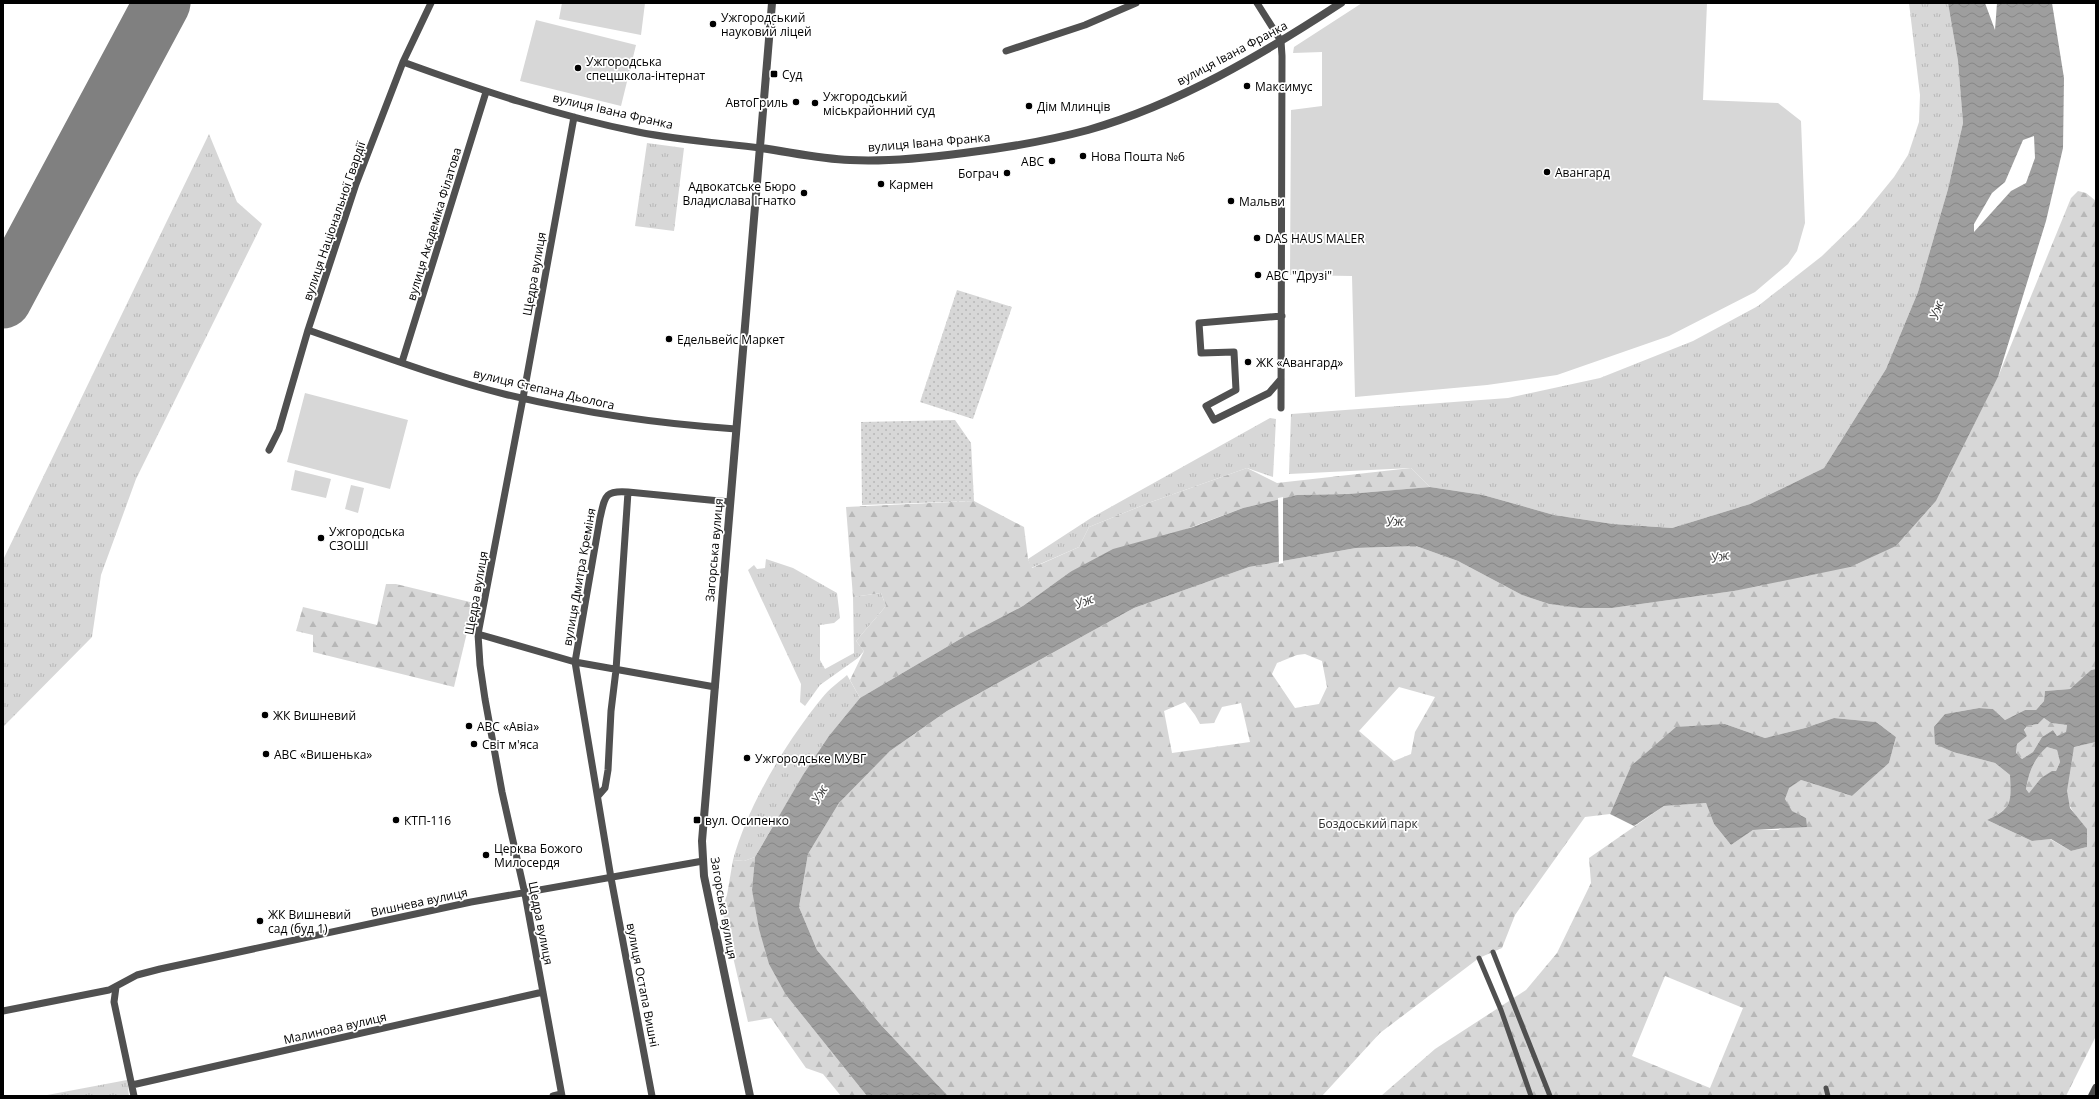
<svg xmlns="http://www.w3.org/2000/svg" width="2099" height="1099" font-family="'Open Sans',sans-serif">
  <defs>
    <pattern id="grass-tufts" width="24" height="20" patternUnits="userSpaceOnUse"><rect width="24" height="20" fill="#d7d7d7"/><path d="M3 7l-1-3M5 7V3M7 7l1-3M15 17l-1-3M17 17v-4M19 17l1-3" fill="none" stroke="#b7b7b7"/></pattern>
    <pattern id="forest-firs" width="22" height="20" patternUnits="userSpaceOnUse"><rect width="22" height="20" fill="#d7d7d7"/><path d="M5 1l3.5 6h-7zM16 11l3.5 6h-7z" fill="#b7b7b7"/></pattern>
    <pattern id="garden-dots" width="8" height="8" patternUnits="userSpaceOnUse"><rect width="8" height="8" fill="#d7d7d7"/><path d="M2 2h.1M6 6h.1" fill="none" stroke="#b7b7b7" stroke-width="1.8" stroke-linecap="round"/></pattern>
    <pattern id="water-waves" width="16" height="10" patternUnits="userSpaceOnUse"><rect width="16" height="10" fill="#9e9e9e"/><path d="M0 5q4-4 8 0t8 0" fill="none" stroke="#868686"/></pattern>
  </defs>
  <rect width="100%" height="100%" fill="#fff"/>
  <path fill="url(#grass-tufts)" d="M1909 3H1948L1958 61 1963 123 1948 189 1918 292 1886 369 1824 468 1750 504 1672 528 1613 524 1554 515 1483 495 1430 487 1411 468 1289 474 1291 414 1508 398 1600 378 1693 341 1758 306 1822 256 1859 220 1894 177 1908 155 1919 122 1920 95Z
    M209 134 237 202 262 224 136 479 101 575 92 637 3 727V560Z
    M647 143 684 148 674 231 635 226Z
    M1270 418 1276 419 1273 477 1247 468 1151 502 1089 527 1079 547 1031 568 1028 559 1091 518Z
    M766 559 793 568 837 593 840 618 834 623 820 625V660L825 669 854 653 853 597 881 593 886 606 856 641 864 651 858 658 820 685 805 706 800 702 801 684 748 570 754 565 757 569 765 568Z
    M847 675 860 698C820 749 787 801 755 857L744 861 733 860C748 805 786 742 822 698 829 689 839 682 847 675Z
    M127 1080 129 1096H42Z"/>
  <path fill="url(#forest-firs)" fill-rule="evenodd" d="M2078 191 2086 193 2096 201V669L2091 670 2070 689 2045 691 2044 701 2036 710H2025L2005 720 1993 709 1979 708 1945 714 1936 744 1953 752 1995 763 2010 775C2011 802 2014 807 1987 820L2032 841 2050 839 2071 851 2087 847C2087 820 2082 828 2071 808 2061 791 2070 765 2074 747L2096 742V1036L2066 1096H1381L1435 1049 1526 990 1557 953 1591 883 1589 858 1664 806 1706 803 1714 824 1731 845 1753 830H1778L1806 818 1791 811 1785 799 1788 788 1801 780 1852 796 1889 763 1896 737 1876 722 1834 718 1805 728 1765 738 1725 724 1631 766 1610 814 1585 817 1515 915 1502 948 1479 958 1380 1033 1322 1096H948L881 1025 817 950 799 907 808 854 839 803 890 751 947 711 1134 608 1249 567 1356 548 1416 546 1458 561 1522 595 1549 604 1580 608H1612L1734 591 1896 546 1936 501 1998 377 2071 198ZM1305 654 1322 661 1327 687 1319 704 1295 708 1272 674 1277 663 1297 655ZM1399 687 1435 697 1415 732 1411 754 1394 761 1359 731ZM1185 702 1195 715 1200 724 1214 723 1222 707 1241 703 1250 742 1172 753 1164 711ZM1665 976 1743 1008 1710 1088 1632 1056Z
    M1247 468 1277 483 1411 468 1430 487 1348 494 1297 495 1243 508 1070 572 1023 606 967 635 860 698 850 680 864 651 856 641 886 606 881 593 853 597 846 507 974 501 1024 527 1028 559 1032 568 1079 547 1089 527 1151 502Z
    M386 584H396L474 603 454 687 313 652V635L296 631 303 607 377 625Z
    M2044 718 2051 723 2067 725 2066 733 2057 736 2053 730 2042 737 2033 752 2022 759 2016 754 2017 744 2027 736 2024 731 2027 726 2038 724Z
    M2047 747 2057 750 2060 762 2056 771 2041 778 2029 793 2026 789C2029 771 2034 759 2047 747Z
    M755 857 752 890 786 995 867 1096H841L823 1074 806 1068 771 1018 748 1022 722 909 727 895 733 860 744 861Z"/>
  <path fill="url(#garden-dots)" d="M957 290 1012 307 973 419 920 402Z
    M955 420 971 443 974 501 862 505 861 422Z"/>
  <path fill="#d7d7d7" d="M562 3H645L641 35 559 19Z
    M1362 3H1707L1703 100 1778 103 1801 121 1805 223 1797 251 1788 264 1755 292 1669 336 1557 375 1487 385 1355 397 1352 276 1290 275 1291 110 1322 106V52L1293 53 1294 47Z
    M536 20 636 45 621 106 520 81Z
    M305 393 408 420 390 489 287 462Z
    M295 470 331 479 326 498 291 490Z
    M351 485 364 488 358 513 345 509Z"/>
  <path fill="url(#water-waves)" fill-rule="evenodd" d="M1948 3H1985L1995 30 1997 3H2052L2064 78 2063 148 2046 221 1998 377 1936 501 1896 546 1850 567 1734 591 1612 608H1580L1549 604 1522 595 1458 561 1416 546 1356 548 1249 567 1134 608 947 711 890 751 839 803 808 854 799 907 817 950 881 1025 948 1096H867L786 995 769 964 759 929 752 890 755 857 803 775 829 736 860 698 967 635 1023 606 1070 572 1113 549 1193 527 1243 508 1297 495 1348 494 1430 487 1483 495 1554 515 1613 524 1672 528 1750 504 1824 468 1886 369 1918 292 1948 189 1963 123 1958 61ZM2034 136 2035 158 2026 183 2011 191 1974 232V224L1992 193 2005 182 2023 140Z
    M2096 669V742L2074 747 2067 791 2070 808 2087 829V847L2071 851 2051 839 2032 841 1987 820C2013 808 2011 802 2010 775L1995 763 1953 752 1935 744 1934 727 1945 714 1979 708 1993 709 2005 720 2025 710H2036L2044 701 2045 691 2070 689 2091 670ZM2044 718 2051 723 2067 725 2066 732 2057 736 2053 730 2042 737 2033 752 2022 759 2016 753 2017 744 2027 736 2024 730 2027 726 2038 724ZM2047 747 2057 750 2060 762 2056 771H2052L2041 778 2029 793 2026 789C2029 771 2034 759 2047 747Z
    M1834 718 1876 722 1896 737 1889 763 1852 796 1801 780 1789 788 1785 799 1792 811 1806 818 1807 827 1753 830 1731 845 1714 824 1706 803 1664 806 1634 826 1610 814 1631 766 1676 727 1725 724 1765 738 1805 728Z"/>
  <path fill="#fff" d="M1283 497V563L1279 564 1278 498Z"/>
  <g fill="none" stroke-linecap="round" stroke-linejoin="round">
    <path stroke="#808080" stroke-width="57" d="M3 300 162 3"/>
    <path stroke="#505050" stroke-width="5" d="M1493 952 1550 1096
      M1479 958 1501 1010 1531 1096
      M1826 1088 1828 1096"/>
    <path stroke="#505050" stroke-width="7" d="M1257 3 1281 41 1282 56 1281 408
      M1006 51 1085 25 1136 3
      M403 62C480 90 558 116 638 132 678 140 720 143 761 148
      M308 330C374 353 440 378 508 395 583 413 659 424 736 429
      M402 362 486 92
      M1281 379 1269 393 1214 420 1206 406 1236 390 1234 352 1201 353 1199 323 1282 316
      M269 450 279 430 308 330 356 184 403 62 431 3
      M478 634 575 662 715 687
      M598 796 605 788 608 770 611 711 616 670 628 492
      M116 987 114 1002 134 1096
      M3 1011 109 990 137 975 160 969 471 902 703 861
      M132 1085 543 992
      M553 1096 561 1094
      M562 1096 525 894 502 792 485 699 480 665 478 634 523 398 574 117
      M652 1096 611 878 575 662 600 518C605 497 604 490 628 492L730 502"/>
    <path stroke="#505050" stroke-width="8" d="M761 148C790 152 820 159 850 160 887 162 926 158 964 153 1005 148 1047 141 1088 130 1179 104 1263 54 1341 3
      M750 1096 704 876 702 841 772 3
      M2092 1096 2096 1088"/>
  </g>
  <g fill="#000" stroke="#fff" stroke-width="1.5">
    <circle cx="713" cy="24" r="4"/>
    <circle cx="578" cy="68" r="4"/>
    <rect x="770" y="70" width="8" height="8" rx="2"/>
    <circle cx="1247" cy="86" r="4"/>
    <circle cx="796" cy="102" r="4"/>
    <circle cx="815" cy="103" r="4"/>
    <circle cx="1029" cy="106" r="4"/>
    <circle cx="1083" cy="156" r="4"/>
    <circle cx="1052" cy="161" r="4"/>
    <circle cx="1547" cy="172" r="4"/>
    <circle cx="1007" cy="173" r="4"/>
    <circle cx="881" cy="184" r="4"/>
    <circle cx="804" cy="193" r="4"/>
    <circle cx="1231" cy="201" r="4"/>
    <circle cx="1257" cy="238" r="4"/>
    <circle cx="1258" cy="275" r="4"/>
    <circle cx="669" cy="339" r="4"/>
    <circle cx="1248" cy="362" r="4"/>
    <circle cx="321" cy="538" r="4"/>
    <circle cx="265" cy="715" r="4"/>
    <circle cx="469" cy="726" r="4"/>
    <circle cx="474" cy="744" r="4"/>
    <circle cx="266" cy="754" r="4"/>
    <circle cx="747" cy="758" r="4"/>
    <circle cx="396" cy="820" r="4"/>
    <rect x="693" y="816" width="8" height="8" rx="2"/>
    <circle cx="486" cy="855" r="4"/>
    <circle cx="260" cy="921" r="4"/>
  </g>
  <g text-anchor="middle" dominant-baseline="central" stroke-width="3.5" stroke-linejoin="round" paint-order="stroke">
    <g font-size="12" fill="#000" stroke="#fff" text-anchor="start">
      <text x="721" y="17">Ужгородський<tspan x="721" dy="14">науковий ліцей</tspan></text>
      <text x="586" y="61">Ужгородська<tspan x="586" dy="14">спецшкола-інтернат</tspan></text>
      <text x="782" y="74">Суд</text>
      <text x="1255" y="86">Максимус</text>
      <text x="823" y="96">Ужгородський<tspan x="823" dy="14">міськрайонний суд</tspan></text>
      <text x="788" y="102" text-anchor="end">АвтоГриль</text>
      <text x="1037" y="106">Дім Млинців</text>
      <text x="1091" y="156">Нова Пошта №6</text>
      <text x="1044" y="161" text-anchor="end">ABC</text>
      <text x="1555" y="172">Авангард</text>
      <text x="999" y="173" text-anchor="end">Бограч</text>
      <text x="889" y="184">Кармен</text>
      <text x="796" y="186" text-anchor="end">Адвокатське Бюро<tspan x="796" dy="14">Владислава Ігнатко</tspan></text>
      <text x="1239" y="201">Мальви</text>
      <text x="1265" y="238">DAS HAUS MALER</text>
      <text x="1266" y="275">ABC "Друзі"</text>
      <text x="677" y="339">Едельвейс Маркет</text>
      <text x="1256" y="362">ЖК «Авангард»</text>
      <text x="329" y="531">Ужгородська<tspan x="329" dy="14">СЗОШІ</tspan></text>
      <text x="273" y="715">ЖК Вишневий</text>
      <text x="477" y="726">ABC «Авіа»</text>
      <text x="482" y="744">Світ м'яса</text>
      <text x="274" y="754">ABC «Вишенька»</text>
      <text x="755" y="758">Ужгородське МУВГ</text>
      <text x="404" y="820">КТП-116</text>
      <text x="705" y="820">вул. Осипенко</text>
      <text x="494" y="848">Церква Божого<tspan x="494" dy="14">Милосердя</tspan></text>
      <text x="268" y="914">ЖК Вишневий<tspan x="268" dy="14">сад (буд 1)</tspan></text>
    </g>
    <g font-size="12" fill="#000" stroke="#fff">
      <text transform="translate(1232 53) rotate(-28)">вулиця Івана Франка</text>
      <text transform="translate(613 111) rotate(13)">вулиця Івана Франка</text>
      <text transform="translate(929 142) rotate(-5)">вулиця Івана Франка</text>
      <text transform="translate(334 221) rotate(-71)">вулиця Національної Гвардії</text>
      <text transform="translate(434 224) rotate(-73)">вулиця Академіка Філатова</text>
      <text transform="translate(534 274) rotate(-80)">Щедра вулиця</text>
      <text transform="translate(544 389) rotate(13)">вулиця Степана Дьолога</text>
      <text transform="translate(714 550) rotate(-85)">Загорська вулиця</text>
      <text transform="translate(579 577) rotate(-80)">вулиця Дмитра Креміня</text>
      <text transform="translate(476 593) rotate(-80)">Щедра вулиця</text>
      <text transform="translate(419 902) rotate(-12)">Вишнева вулиця</text>
      <text transform="translate(724 908) rotate(80)">Загорська вулиця</text>
      <text transform="translate(541 923) rotate(79)">Щедра вулиця</text>
      <text transform="translate(643 985) rotate(79)">вулиця Остапа Вишні</text>
      <text transform="translate(335 1028) rotate(-13)">Малинова вулиця</text>
    </g>
    <g font-size="12" fill="#2e2e2e" stroke="#fff">
      <text x="1368" y="823">Боздоський парк</text>
    </g>
    <g font-size="13" font-style="italic" fill="#3f3f3f" stroke="#fff">
      <text transform="translate(1936 310) rotate(-71)">Уж</text>
      <text transform="translate(1395 521) rotate(-3)">Уж</text>
      <text transform="translate(1720 556) rotate(-11)">Уж</text>
      <text transform="translate(1084 601) rotate(-21)">Уж</text>
      <text transform="translate(819 794) rotate(-59)">Уж</text>
    </g>
  </g>
  <rect width="2099" height="1099" fill="none" stroke="#000000" stroke-width="8"/>
</svg>
